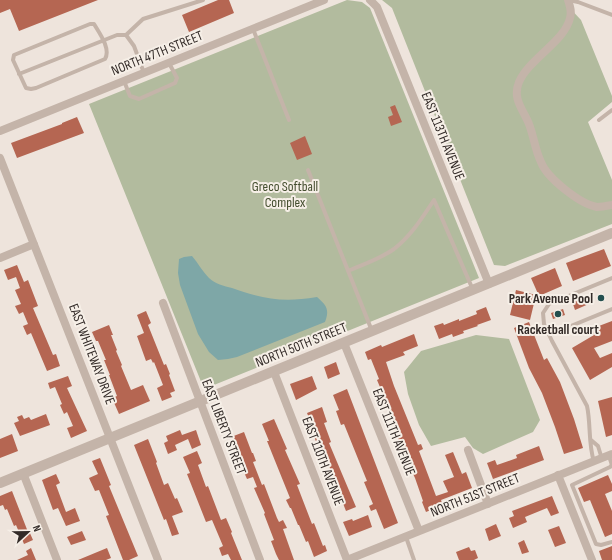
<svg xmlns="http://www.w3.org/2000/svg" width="612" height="560" font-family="'Sofia Sans Condensed',sans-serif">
  <rect width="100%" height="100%" fill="#eee4dc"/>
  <path fill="#b2bb9e" d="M347 0 362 2 370 8 479 278 204 389 89 104Z
    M382 0H565L566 4 581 20 612 96V102L588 122 612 180V224L505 266 494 265 392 8Z
    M476 335 509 339 540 420 533 432 483 454 473 448 465 437 431 446 419 425 408 394 404 372 421 351Z"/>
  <path fill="#7ea7a7" d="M192 256C198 263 203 272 209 278 215 284 224 286 232 288 264 299 282 303 317 297 326 305 330 309 325 322L237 357 228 359 218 360 209 352 198 334 180 285 178 273 179 259 184 257Z"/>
  <path fill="#b56652" d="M0 0H98L19 31 10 9 0 13Z
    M218 0H229L234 13 189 32 182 15Z
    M395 105 402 122 391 126 388 117 393 115 390 107Z
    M77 117 84 133 17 158 11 143 62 124V123Z
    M305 136 312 154 297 160 290 143Z
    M604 249 611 266 573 281 566 263Z
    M17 265 24 282 28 280 38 306 33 308 53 355 56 354 60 366 47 371 31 333 27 335 23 326 28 324 23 312 19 314 15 306 21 304 15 290 20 288 16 277 8 280 4 270Z
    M555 268 562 286 539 296 531 278Z
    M516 290 536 295 530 320 510 315Z
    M588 295 591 303 575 310 572 301Z
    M486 307 491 320 477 325 478 326 463 331 464 333 453 337 452 334 439 339 434 326 443 323 444 325 459 319V321L477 314 476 311Z
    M563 309 565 315 553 319 551 313Z
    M146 311 151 323 148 325 164 365 166 364 170 374 169 375 175 391 170 393 172 397 162 401 157 388 163 385 154 362 153 363 151 359 146 361 137 336 144 333 137 315Z
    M612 321V341L594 348 600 358 612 353V367L590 380 572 348 594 335 591 329Z
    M529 322 544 360 547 358 560 382 574 419 583 448 564 454 555 427 542 393 529 368 514 328Z
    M109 325 113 335H111L117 350 116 351 122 365 121 366 131 390 143 385 150 401 119 414 112 398 117 396 109 375H110L104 360H106L98 341H96L92 332Z
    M414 334 418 346 403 352 405 355 386 362 394 386 418 445 421 444 423 449 419 451 436 496 448 492 443 481 454 477 445 455 453 452 462 474 466 472 472 488 441 500 443 505 426 512 422 502 423 501 415 478 401 448 396 431 384 400 385 399 377 380 379 379 371 359 368 360 365 352 381 345 382 347Z
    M336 362 340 374 328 379 324 367Z
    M68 376 72 386 67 388 87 431 71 438 67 428 73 426 67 412 64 414 60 405 62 404 55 387 50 389 48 383Z
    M312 376 317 389 296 400 290 384Z
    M347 389 398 523 384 529 376 509 371 511 369 506 373 504 364 482 367 481 344 424 341 425 336 411 339 410 333 395Z
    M612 397V435L606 437 598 401Z
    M322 407 327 422 324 423 331 442 329 443 356 507 346 511 337 488 333 490 328 475 332 474 327 460 324 461 313 434 315 433 307 413Z
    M46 414 50 425 20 436 14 423 19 421 17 417 22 415 24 419 29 417 31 420Z
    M274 419 287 449 285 450 300 484 297 485 312 524 314 523 323 546 325 545 327 551 314 557 308 541 306 542 299 525H298L291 508H290L286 500 290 498 267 441H269L262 424Z
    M180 430 182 435 196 430 201 445 192 449 188 439 175 445 177 450 168 454 164 443 168 441 166 436Z
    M244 432 252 453H253L256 461 253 462 262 485 264 484 277 518 279 522 283 520 287 528 283 529 294 560H279L276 554 271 541 274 540 264 514 265 513 254 488 257 487 253 477 247 479 238 459 240 458 231 437Z
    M12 434 18 451 0 458V439Z
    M148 439 157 462 156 463 164 485 168 483 175 499 177 498 183 512 172 516 179 534 172 536 166 519 164 520 134 445Z
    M539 446 544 460 493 479 487 463 495 460 497 465 517 458 516 455Z
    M197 451 202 463 198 465 206 487 208 486 221 520 226 518 232 532 231 533 242 560H231L228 554 222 556 219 548 223 546 212 520 206 522 187 474 190 473 183 457Z
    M100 458 111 485 109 486 138 556 129 560H123L106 516 109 515 99 490 95 491 89 478 98 474 92 461Z
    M56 474 60 483 56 485 66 512 75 508 80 521 66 526 58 508 53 510 42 480Z
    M608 475 612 484V491L605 494 612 511V534L605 537 590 500 584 502 578 488Z
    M12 491 28 532 29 531 33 540 24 544 16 525 14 526 7 509 5 510 3 505 0 506V496Z
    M552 496 559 513 551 516 547 508 525 517 527 522 513 528 509 518 514 516 512 511Z
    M368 515 372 527 349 536 343 522 352 519 353 521Z
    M496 524 501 536 489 541 485 529Z
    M559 526 566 543 555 547 548 530Z
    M82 531 86 540 71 545 67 537Z
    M524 540 529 552 522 554 518 543Z
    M612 546V560H602L599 551Z
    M469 547 471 551 475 550 478 558 474 560H459L456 552Z
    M31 548 36 560H17L28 555 26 551Z
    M107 548 111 558 106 560H78Z"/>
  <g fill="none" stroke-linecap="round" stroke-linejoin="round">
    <path stroke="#c4b4a9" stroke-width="4" d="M569 0 578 2 612 15
      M90 24H94C100 34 111 49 105 59L36 88 31 89 26 88 13 60 14 55Z
      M253 29 289 120
      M126 35 143 19 203 0
      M19 74 117 35H126L134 46 144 73
      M124 81 130 96 139 99 175 83 177 78 169 63
      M599 120 612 110
      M308 170 372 331
      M348 271C364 264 380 259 394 249 411 236 422 218 434 200L473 290
      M549 335 612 309
      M591 440 598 446 602 459
      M609 456 612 465 610 467 572 485 596 544 601 545 612 542
      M594 462C588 443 591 424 587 406L552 341 544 324 543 313 549 304 612 278
      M406 537 414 560"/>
    <path stroke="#c4b4a9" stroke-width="8" d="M370 0 377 7 489 284
      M568 0C570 6 572 12 570 18 565 41 529 59 519 82 512 99 523 109 529 124 534 137 535 150 541 162 547 178 580 204 597 207 602 207 607 206 612 205
      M0 131 324 0
      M0 158 158 560
      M0 258 34 244
      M163 303 260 560
      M344 343 419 531
      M274 372 347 560
      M468 450 488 504
      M23 473 57 560
      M558 475 592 560
      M347 560 612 454"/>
    <path stroke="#c4b4a9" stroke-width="10" d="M0 483C203 398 409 318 612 233"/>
  </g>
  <g fill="#234e4e" stroke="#f6efe7" stroke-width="1.5">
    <circle cx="601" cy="298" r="4"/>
    <circle cx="558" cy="314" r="4"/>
  </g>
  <g text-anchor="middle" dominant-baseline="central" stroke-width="4" stroke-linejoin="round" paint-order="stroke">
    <g font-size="14" fill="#332b28" stroke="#f6efe7">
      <text transform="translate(157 53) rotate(-22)">NORTH 47TH STREET</text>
      <text transform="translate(443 136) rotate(68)">EAST 113TH AVENUE</text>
      <text transform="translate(301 345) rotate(-22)">NORTH 50TH STREET</text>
      <text transform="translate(92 354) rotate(69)">EAST WHITEWAY DRIVE</text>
      <text transform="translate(224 427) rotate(69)">EAST LIBERTY STREET</text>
      <text transform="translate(394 432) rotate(68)">EAST 111TH AVENUE</text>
      <text transform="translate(323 461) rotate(69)">EAST 110TH AVENUE</text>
      <text transform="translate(475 495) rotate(-22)">NORTH 51ST STREET</text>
    </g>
    <g font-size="14" fill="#444e2f" stroke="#f6efe7">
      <text x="285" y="186">Greco Softball<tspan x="285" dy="16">Complex</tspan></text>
    </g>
    <g font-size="14" font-weight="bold" fill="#332b28" stroke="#f6efe7" text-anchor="end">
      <text x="593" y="298">Park Avenue Pool</text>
      <text x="558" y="329" text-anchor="middle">Racketball court</text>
    </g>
  </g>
  <g transform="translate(28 532) rotate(68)" stroke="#f6efe7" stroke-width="3" paint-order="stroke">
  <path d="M0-3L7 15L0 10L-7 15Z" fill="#332b28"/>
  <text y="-6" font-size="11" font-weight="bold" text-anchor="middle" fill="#332b28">N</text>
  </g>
</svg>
